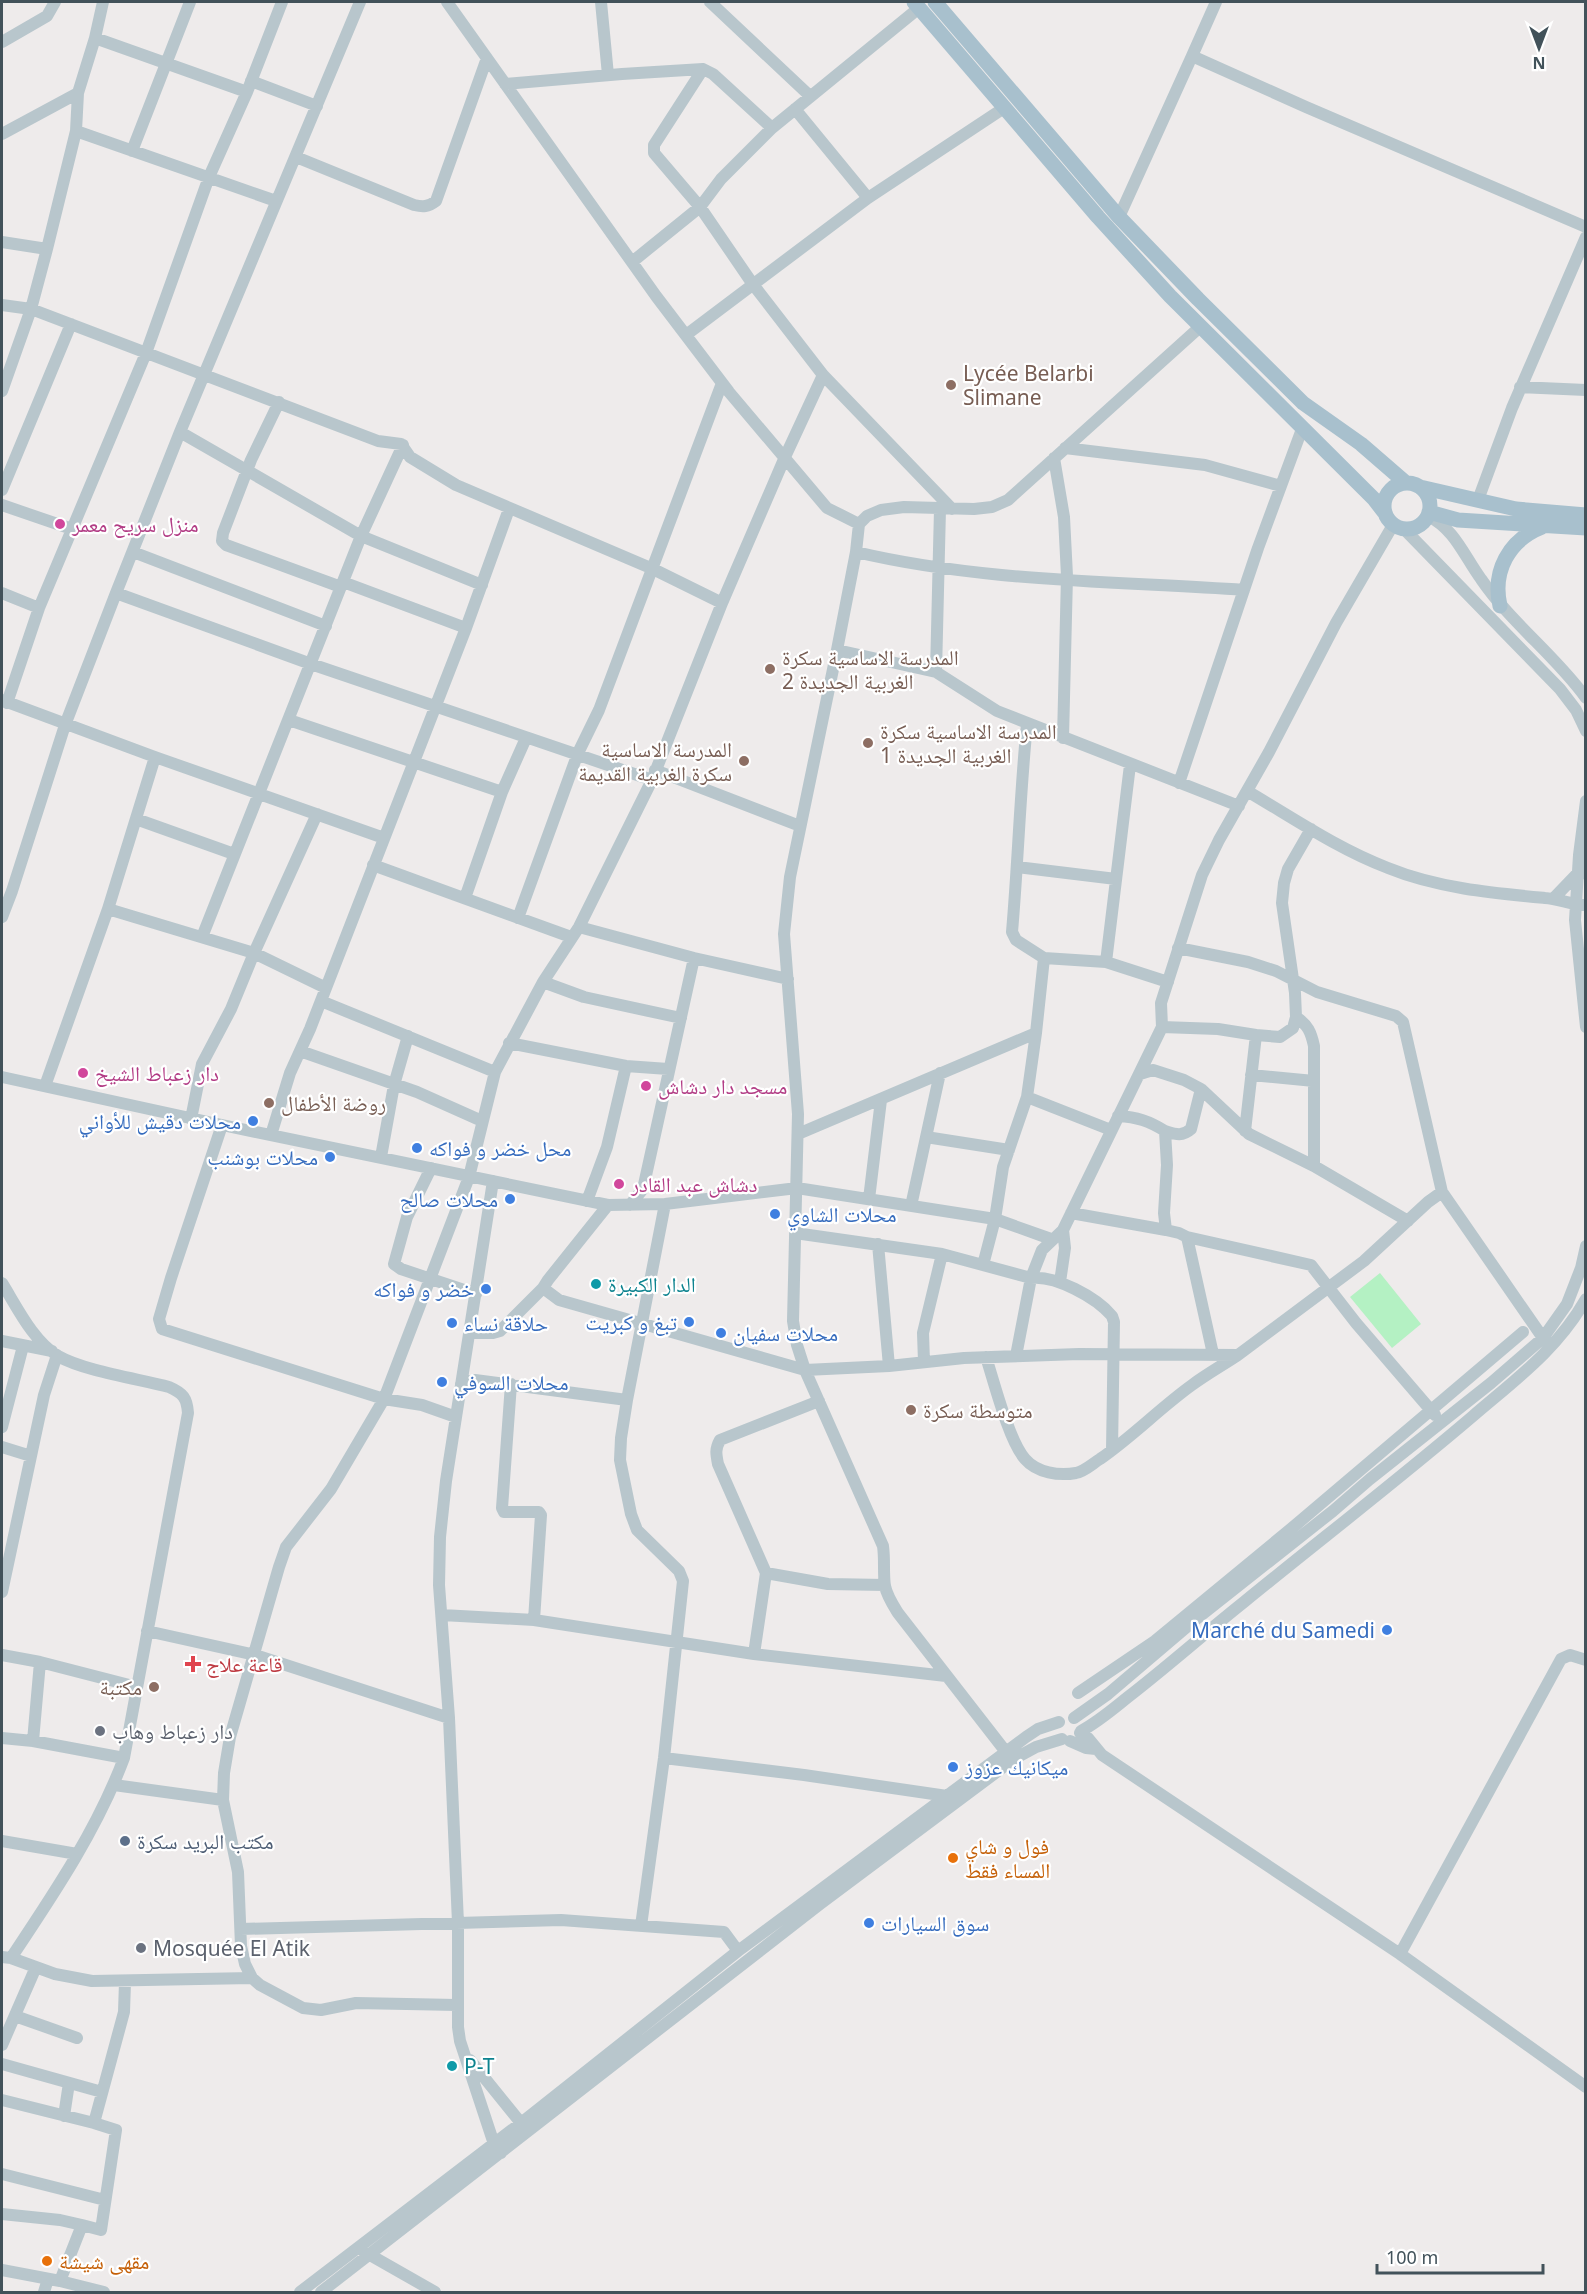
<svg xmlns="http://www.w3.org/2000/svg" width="1587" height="2294" font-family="'Noto Sans','Noto Naskh Arabic',sans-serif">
  <rect width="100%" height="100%" fill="#eeebeb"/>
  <path fill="#b4f1c3" d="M1380 1273 1421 1324 1392 1348 1350 1297Z"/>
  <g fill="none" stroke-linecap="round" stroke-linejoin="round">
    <path stroke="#b8c6cc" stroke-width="12" d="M447 2 656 296 729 392 827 508 859 524
      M601 2 608 75
      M710 2 810 96
      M95 38 247 92
      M2 42 47 16 55 2
      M1192 56 1216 2
      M703 69 654 145V153L700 207 752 283 823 375 952 509
      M251 81 317 106
      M505 84 622 74 703 69 713 74 772 128
      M795 109 868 198
      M76 131 276 201
      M2 134 78 93
      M132 151 190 2
      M296 157 414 205C423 207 428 207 436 201L487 58
      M1119 217 1192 56 1306 107 1586 227
      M2 242 47 249
      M632 262 700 207 721 179 772 128 919 8
      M2 305 31 309 378 441 401 444 410 457 456 485 653 569 722 603
      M686 335 868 198 1004 108
      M1520 387 1586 390
      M2 391 31 309 47 249 76 131 78 93 95 38 103 2
      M279 402 251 460 223 533 222 541 226 545 341 587
      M180 432 361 536 482 585
      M1065 448 1205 465 1281 486
      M1054 458 1064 517 1067 576 1063 738
      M2 490 71 324
      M1478 500 1512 408 1586 237
      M2 505 72 529
      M940 509 936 672 997 711 1239 806
      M1428 516C1455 529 1464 556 1481 579 1511 623 1555 655 1586 698
      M1404 529 1560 689 1576 710 1586 731
      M133 552 326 626
      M856 552C983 582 1115 581 1244 590
      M343 582 466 628
      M2 593 39 608
      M116 593 311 664 652 780
      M837 650 936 672
      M2 700 155 757 384 838
      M7 703 39 608 146 353 209 177 247 92 282 2
      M289 720 502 792
      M1027 724C1020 793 1018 863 1012 932L1016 940 1044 958 1106 962 1168 982
      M655 770 800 826
      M1179 783 1258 548 1302 429
      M1247 791C1293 818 1338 849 1388 868 1437 888 1492 893 1545 898 1559 899 1572 905 1586 905
      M1586 801 1579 855 1575 920 1586 1027
      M136 819 234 854
      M373 865 571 937
      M1017 867 1116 879
      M465 898 502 792 526 738
      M1553 899 1577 874H1581
      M108 909 254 953 326 988
      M2 917 12 891 65 725 116 593 180 432 360 2
      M518 918 578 753 599 710 722 383
      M579 927 694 958 788 979
      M202 937 361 536 403 445
      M1178 948 1248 962 1276 971 1317 992 1396 1016 1403 1022 1442 1192
      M1106 962 1130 765
      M543 982 584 997 681 1018
      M321 1001 495 1072
      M1296 1017C1308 1025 1311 1032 1314 1046V1166
      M1162 1027 1218 1029 1256 1035 1245 1131
      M1036 1033 1044 958
      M1256 1035 1280 1037 1293 1028 1296 1017 1295 993 1282 903 1284 883 1288 869 1311 829
      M509 1043 626 1066 668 1069
      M300 1051 417 1092 482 1121
      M1140 1074 1153 1070 1184 1080 1201 1089 1249 1134 1314 1166 1408 1221
      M1251 1075 1314 1081
      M2 1077 222 1125 608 1205 665 1204 797 1188 995 1219 1051 1239
      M45 1086 108 909 155 757
      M1027 1097 1111 1130
      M1118 1116C1137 1117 1149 1121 1165 1131L1167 1165 1164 1213 1166 1230 1179 1233 1187 1237 1213 1354
      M191 1119 202 1064 231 1009 254 953 317 814
      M222 1125 171 1278 159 1319 162 1329 384 1399 422 1405 456 1417
      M1165 1131C1175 1134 1182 1137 1191 1129L1201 1089
      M798 1134 1036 1033 1027 1097 1003 1167 995 1219 983 1265
      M271 1135 290 1073 310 1029 466 628 509 509
      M926 1137 1009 1150
      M381 1157 394 1085 408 1036
      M431 1168 407 1217 394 1264 401 1269 476 1294
      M493 1181 446 1481 440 1537 439 1585 449 1718 458 1923V2027L460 2041 494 2144 501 2153
      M869 1199 881 1100
      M587 1201 607 1147 626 1066
      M608 1205 548 1280 543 1288 559 1300 805 1370 889 1366 964 1358 1079 1354 1238 1355 1364 1261 1428 1202 1442 1192 1543 1338
      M630 1205 643 1189 694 958
      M911 1206 940 1073
      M1071 1213 1166 1230
      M795 1233 942 1254 1031 1278C1055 1275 1096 1297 1112 1316L1114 1322 1112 1450
      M1187 1237 1311 1265 1356 1323 1435 1415
      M878 1244 889 1366
      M1060 1282 1065 1248 1063 1230
      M2 1283C17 1307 33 1341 58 1356 84 1371 139 1379 169 1387 183 1393 187 1398 188 1413L124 1758C97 1830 53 1895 11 1958L2 1957
      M470 1333H493L500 1331 543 1288
      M2 1341 52 1351
      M1016 1356 1031 1278 1042 1250 1063 1230 1162 1027 1161 1003 1202 875 1219 840 1269 752 1336 623 1393 525
      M986 1357C994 1382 1009 1441 1025 1459 1037 1473 1059 1476 1076 1473 1085 1471 1092 1464 1100 1459 1132 1437 1160 1408 1192 1385 1207 1374 1223 1365 1238 1355
      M924 1362 923 1333 942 1254
      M461 1384 475 1380 627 1400
      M511 1384 502 1508 504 1512H539L541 1515 534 1620
      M2 1427 23 1346
      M2 1447 31 1456
      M766 1573 828 1584 885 1585
      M2 1592 44 1395 57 1355
      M442 1615 534 1620 754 1654 946 1676
      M147 1631 255 1655 449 1718
      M754 1654 766 1573 718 1464C716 1454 715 1449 720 1440L819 1401
      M2 1655 40 1662 137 1687
      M1586 1660 1570 1655 1561 1659 1400 1954 1586 2087
      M1078 1693 1155 1641 1298 1523 1523 1332
      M1074 1718 1108 1694 1195 1620 1333 1511 1370 1479 1491 1383 1543 1338 1567 1304 1581 1268 1586 1246
      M1081 1731C1098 1722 1113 1709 1128 1697 1168 1666 1205 1633 1244 1602 1320 1540 1398 1480 1473 1416 1516 1379 1557 1350 1586 1299
      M1080 1733 1088 1738 1102 1755 1400 1954
      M2 1738 33 1741 124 1758
      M33 1741 40 1662
      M1070 1741 1086 1748 1096 1749
      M664 1758 804 1775 947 1796
      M1014 1759 1006 1752 898 1613C893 1605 887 1596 885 1586 883 1573 885 1560 883 1546L805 1370 797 1345 793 1321 798 1114 784 934 790 877 837 650 856 552 859 524 867 516 881 510 904 507 974 509 992 507 1008 500 1200 327
      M114 1785 223 1800
      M2 1841 77 1854
      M641 1926 664 1758 683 1581 679 1571 637 1530 631 1514 620 1460 621 1438 627 1400 665 1204
      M241 1929 561 1920 724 1932 738 1951
      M11 1958 55 1974 92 1981 252 1978 245 1964 241 1946 238 1872 223 1800 224 1773 230 1737 279 1567 286 1547 331 1489 384 1399 469 1177 495 1072 543 982 579 927 652 780 722 603 785 457 823 375
      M252 1978 260 1985 303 2008 321 2010 356 2003 457 2005
      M15 2016 77 2038
      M2 2045 36 1967
      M470 2060 525 2128
      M2 2064 102 2092
      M2 2100 94 2123
      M64 2116 69 2083
      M2 2174 105 2200
      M2 2214 60 2220 82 2225
      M363 2251 435 2292
      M2 2270 60 2281 104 2292
      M60 2281 82 2225 101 2230 116 2130 94 2123 124 2012 125 1982
      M44 2292 48 2279
      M300 2292 521 2123 738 1951 1026 1737 1038 1729 1059 1722
      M321 2292 820 1904 1014 1759 1036 1747 1062 1739"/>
    <path stroke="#a8c0cd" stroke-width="15" d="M914 2 1098 217 1170 296 1374 499 1384 512
      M935 2 1119 217 1198 299 1303 403 1361 444 1406 483
      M1384 506a23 23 0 1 1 46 0a23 23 0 1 1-46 0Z
      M1420 487 1516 509 1586 515
      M1429 512 1458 520 1586 528
      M1500 606C1492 571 1509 540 1542 527"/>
  </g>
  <g fill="#8d6e63" stroke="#fff" stroke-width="2">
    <circle cx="951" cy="385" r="6"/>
    <circle cx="770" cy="669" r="6"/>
    <circle cx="868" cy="743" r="6"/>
    <circle cx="744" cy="761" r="6"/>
    <circle cx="269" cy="1103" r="6"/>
    <circle cx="911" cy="1410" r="6"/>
    <circle cx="154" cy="1687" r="6"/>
  </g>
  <g fill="#d1479c" stroke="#fff" stroke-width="2">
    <circle cx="60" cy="524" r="6"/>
    <circle cx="83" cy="1073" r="6"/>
    <circle cx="646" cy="1086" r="6"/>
    <circle cx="619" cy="1184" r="6"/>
  </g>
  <g fill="#3f7fe0" stroke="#fff" stroke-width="2">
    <circle cx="253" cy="1121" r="6"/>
    <circle cx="417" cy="1148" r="6"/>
    <circle cx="330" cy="1157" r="6"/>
    <circle cx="510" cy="1199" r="6"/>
    <circle cx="775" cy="1214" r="6"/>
    <circle cx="486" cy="1289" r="6"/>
    <circle cx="689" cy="1322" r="6"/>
    <circle cx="452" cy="1323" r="6"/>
    <circle cx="721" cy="1333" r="6"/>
    <circle cx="442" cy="1382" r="6"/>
    <circle cx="1387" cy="1630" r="6"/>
    <circle cx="953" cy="1767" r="6"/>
    <circle cx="869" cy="1923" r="6"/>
  </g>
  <g fill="#0f9aa8" stroke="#fff" stroke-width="2">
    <circle cx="596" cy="1284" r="6"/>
    <circle cx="452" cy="2066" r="6"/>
  </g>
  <path fill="#e0444e" stroke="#fff" stroke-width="2" d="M190 1655h6v6h6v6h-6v6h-6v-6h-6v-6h6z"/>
  <g fill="#6b7280" stroke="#fff" stroke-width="2">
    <circle cx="100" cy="1731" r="6"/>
    <circle cx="141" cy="1948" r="6"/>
  </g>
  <circle fill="#5c6f8a" stroke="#fff" stroke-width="2" cx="125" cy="1841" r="6"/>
  <g fill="#e8710a" stroke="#fff" stroke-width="2">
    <circle cx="953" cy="1858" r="6"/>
    <circle cx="47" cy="2261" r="6"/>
  </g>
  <g text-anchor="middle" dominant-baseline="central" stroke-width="4.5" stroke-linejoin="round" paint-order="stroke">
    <g font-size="21" fill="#785e54" stroke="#fff" text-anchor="start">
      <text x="963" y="373">Lycée Belarbi<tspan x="963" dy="24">Slimane</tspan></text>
      <text x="782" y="657">المدرسة الاساسية سكرة<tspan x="782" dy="24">الغربية الجديدة 2</tspan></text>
      <text x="880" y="731">المدرسة الاساسية سكرة<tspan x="880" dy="24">الغربية الجديدة 1</tspan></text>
      <text x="732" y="749" text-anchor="end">المدرسة الاساسية<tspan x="732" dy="24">سكرة الغربية القديمة</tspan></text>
      <text x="281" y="1103">روضة الأطفال</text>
      <text x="923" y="1410">متوسطة سكرة</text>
      <text x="142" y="1687" text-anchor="end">مكتبة</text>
    </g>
    <g font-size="21" fill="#b23c85" stroke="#fff" text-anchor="start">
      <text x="72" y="524">منزل سريح معمر</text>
      <text x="95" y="1073">دار زعباط الشيخ</text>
      <text x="658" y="1086">مسجد دار دشاش</text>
      <text x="631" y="1184">دشاش عبد القادر</text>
    </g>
    <g font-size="21" fill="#366cbe" stroke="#fff" text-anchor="start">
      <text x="241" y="1121" text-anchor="end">محلات دقيش للأواني</text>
      <text x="429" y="1148">محل خضر و فواكه</text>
      <text x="318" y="1157" text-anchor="end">محلات بوشنب</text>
      <text x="498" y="1199" text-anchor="end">محلات صالح</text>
      <text x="787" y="1214">محلات الشاوي</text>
      <text x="474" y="1289" text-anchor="end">خضر و فواكه</text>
      <text x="677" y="1322" text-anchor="end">تبغ و كبريت</text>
      <text x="464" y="1323">حلاقة نساء</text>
      <text x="733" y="1333">محلات سفيان</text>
      <text x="454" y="1382">محلات السوفي</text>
      <text x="1375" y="1630" text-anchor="end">Marché du Samedi</text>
      <text x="965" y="1767">ميكانيك عزوز</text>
      <text x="881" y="1923">سوق السيارات</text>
    </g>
    <g font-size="21" fill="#0d838f" stroke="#fff" text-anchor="start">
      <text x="608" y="1284">الدار الكبيرة</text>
      <text x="464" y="2066">P-T</text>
    </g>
    <g font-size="21" fill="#be3a42" stroke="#fff" text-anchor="start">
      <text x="206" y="1664">قاعة علاج</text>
    </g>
    <g font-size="21" fill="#5b616d" stroke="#fff" text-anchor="start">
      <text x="112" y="1731">دار زعباط وهاب</text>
      <text x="153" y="1948">Mosquée El Atik</text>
    </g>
    <g font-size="21" fill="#4e5e75" stroke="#fff" text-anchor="start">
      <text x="137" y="1841">مكتب البريد سكرة</text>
    </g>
    <g font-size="21" fill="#c56008" stroke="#fff" text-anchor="start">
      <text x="965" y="1846">فول و شاي<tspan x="965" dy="24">المساء فقط</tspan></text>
      <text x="59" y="2261">مقهى شيشة</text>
    </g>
  </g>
  <rect width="1587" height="2294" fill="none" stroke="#42525a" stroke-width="6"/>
  <g transform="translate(1539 48) rotate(180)" stroke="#ffffff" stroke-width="4.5" paint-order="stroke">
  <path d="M0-4.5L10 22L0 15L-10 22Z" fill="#42525a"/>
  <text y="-9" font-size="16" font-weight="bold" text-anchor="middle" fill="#42525a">N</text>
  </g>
  <path d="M1377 2264v9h166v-9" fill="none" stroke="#42525a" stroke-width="3"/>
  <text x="1386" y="2264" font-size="18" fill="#42525a" stroke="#ffffff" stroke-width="4.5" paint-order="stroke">100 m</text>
</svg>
